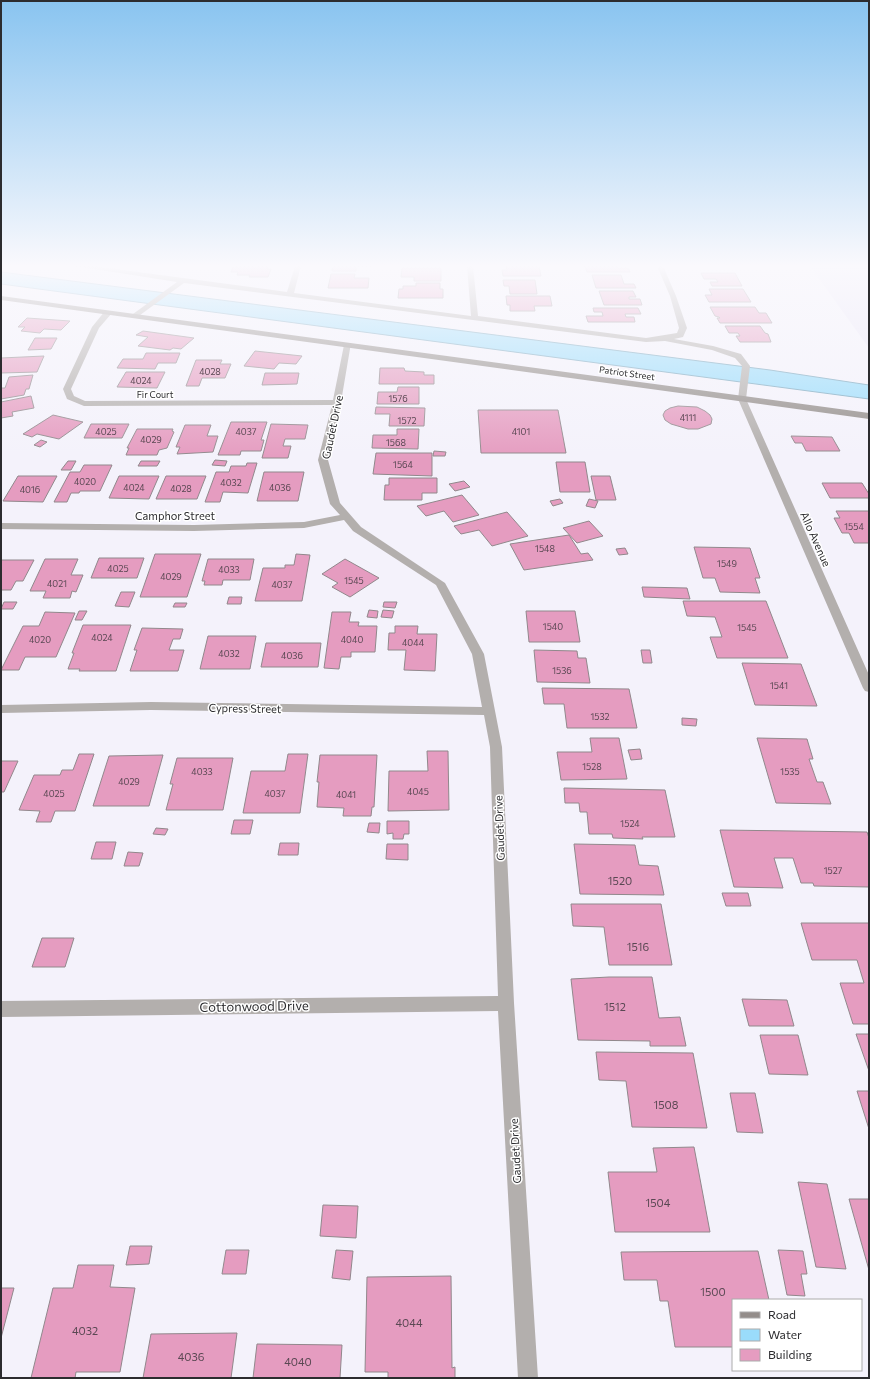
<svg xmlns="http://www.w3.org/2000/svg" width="870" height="1379" font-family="Commissioner,sans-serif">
  <rect width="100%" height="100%" fill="#f4f2fb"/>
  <path fill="#eae6f6" d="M810 266H869V348Z"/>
  <path fill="#9adcfb" stroke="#79a7be" d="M1 272 770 370 869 385V399L1 284Z"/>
  <path fill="#e59cc0" stroke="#91888c" d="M268 266 267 269H271L268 277H249L250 275H237L238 272H231L233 267Z
    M333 266H372H356V271H332Z
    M506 266H539L541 276H503L502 270H507Z
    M585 266H617L618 268H628L630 272H587Z
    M402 268H441V281H414V277H401Z
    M701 273H735L742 286H712L710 282H718L716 279H704Z
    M331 274H355L354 278H369L368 288H328Z
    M592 275H621L624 284H634L636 288H596Z
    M503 280H535L537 294H510L509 286H504Z
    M416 283H440V289H443V298H398L399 289H403V286H416Z
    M709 289H743L751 302H709L705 295H712Z
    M599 291H633L636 297H629V299H640L642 305H604Z
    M506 296H550L552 306H534L535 311H510V305H507Z
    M710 307H755L759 313H766L772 323H720L717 318H720L719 317 715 316Z
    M593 308H638L641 314H625L626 317H634L635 322H588L586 316H603L602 312H594Z
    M27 318 70 321 61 330 44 329 40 333 21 331 25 327H18Z
    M725 326H760L765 333 768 334 771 342H740L736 336H740L738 333H729Z
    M143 331 194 338 181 349 173 348 170 350 138 346 148 337 136 335Z
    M35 338H57L51 349 28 350Z
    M255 351 302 356 296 364 279 363 274 369 244 366Z
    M146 353H180L176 363H158L155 369 117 368 123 359H143Z
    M44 356 37 372 1 373V358Z
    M196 360H222L220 364H231L225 378H202L199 386H186Z
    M380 368H404L405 371 424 372V375H434V384H379Z
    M126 372H165L157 388 117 387Z
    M265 373H299L297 384 262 385Z
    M33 375 29 389H26L24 395 1 399V388H5L9 377Z
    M398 387H419V404H377L378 392H397Z
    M31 396 34 408 12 412 13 416 1 418V402Z
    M678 406 697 407 705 411 710 415 712 419 711 424 698 429H688L671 424 665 420 663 415 665 411 670 408Z
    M376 407 425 408 424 426H389L390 414H375Z
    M478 410H558L566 453H481Z
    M53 415 83 422 59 439 37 434 32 437 23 434Z
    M231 422H267L261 440H264L261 451H241L240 455H218Z
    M91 424H129L122 438H84Z
    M271 424 308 425 305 439H285L283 446H291L288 458H262Z
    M185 425H211L207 436H218L213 452 177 454 180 447H176Z
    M137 429H173L172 431 174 432 167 448 159 450 157 455H126L129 448H127Z
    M397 429H419L418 449 372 448 373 435H397Z
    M791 436 832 437 840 451H806L802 443H795Z
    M41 440 47 442 40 447 34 445Z
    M434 451 446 452 445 456H433Z
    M376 453H432V476L373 474Z
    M215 460 227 461 225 466 212 465Z
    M68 461H76L71 470H61Z
    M141 461H160L157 466H138Z
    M556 462H585L590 492H560Z
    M247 463H257L248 493 223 492 220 502H205L216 472H229L231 466H246Z
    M84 465H112L100 491H80L79 493H71L67 502H54L70 472H80Z
    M264 472H304L298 501H257Z
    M18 476H57L43 502 3 501Z
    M119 476H159L149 499 109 498Z
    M166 476H206L197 499H156Z
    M591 476H610L616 500H596Z
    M389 478H437V493H422V500H384L385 485H389Z
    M464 481 470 487 455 491 449 484Z
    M822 483H862L869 494V498H830Z
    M462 495 479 515 453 522 444 511 426 516 417 506Z
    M560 499 563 503 553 506 550 501Z
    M589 499 598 501 595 508 586 506Z
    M836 511H869V543H854L849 533H842L834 518H840Z
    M507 512 528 536 492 546 479 530 461 534 454 526Z
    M589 521 603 536 577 543 563 528Z
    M569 535 581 554 588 553 593 560 524 570 510 544Z
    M694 547 750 548 760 578H755L760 593 720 592 715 578H703Z
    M625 548 628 554 619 555 616 549Z
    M155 554H201L187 597H140Z
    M296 554 310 555 302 601H255L263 568H285V565H294Z
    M99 558H144L137 578H91Z
    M45 559H78L71 575H83L76 592 72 591 70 598H43L46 591H30Z
    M208 559H254L250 580H223L222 585H204L205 581H202Z
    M345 559 379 578 350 597 332 587 338 583 322 574Z
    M1 560H34L23 581H16L11 590H1Z
    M642 587 687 588 690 599 644 597Z
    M121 592H135L129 607 115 606Z
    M229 597H242L241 604H227Z
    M683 601H766L788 658H717L710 637H722L715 617 687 616Z
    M4 602H17L13 609H1Z
    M384 602H397L395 608 383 607Z
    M175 603H187L185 607H173Z
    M369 610 378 611 377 618 367 617Z
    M383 610 394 611 392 618 381 617Z
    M79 611H87L82 620H75Z
    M526 611H575L580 642H529Z
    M45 612 75 613 56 657H25L19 670H1L23 626H39Z
    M332 612H351L349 622H359L358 626H377L375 652H351V657H341L339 669 324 668Z
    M83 625H131L116 671H79L80 669H68L74 653H72Z
    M395 626H418L417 634H437L435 671 404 670 406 650H388L389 633H395Z
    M142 628 183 629 180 639H173L169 650H184L178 671H130L137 650H134Z
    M208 636H256L250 669H200Z
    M266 643H321L318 667H261Z
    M534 650 577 651 578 658H586L590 683 537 682Z
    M641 650H650L652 663H643Z
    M742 663 801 664 817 706 755 705Z
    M542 688 629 689 637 728H567L564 704H544Z
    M682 718 697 719 696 726 682 725Z
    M590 738H619L627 779 561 780 557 752H592Z
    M757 738 807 739 813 759H809L817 782H823L831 804 776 803Z
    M640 749 642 759 631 760 628 750Z
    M427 751H448L449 810 388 811 389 771H428Z
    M79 754H94L75 811H55L51 822H36L40 811 19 810 34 775H60L62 770H73Z
    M288 754H308L300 813H243L251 771H285Z
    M163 755 149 806H93L109 756Z
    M320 755H377L374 807H372L371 816H343L344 808 317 807 319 782H317Z
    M177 758H233L223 810H166L173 784H170Z
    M1 761H18L4 792H1Z
    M564 788 665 790 675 837H642L643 839 613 838 612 834H589L587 812H580L579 803H565Z
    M234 820H253L250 834H231Z
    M387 821H409V834H404L403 839H393V833L387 834Z
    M369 823H380L379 833 367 832Z
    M156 828 168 829 165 835 153 834Z
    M720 830 867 832 869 838V887L814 886 813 883H801L793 858H774L783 888 734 887Z
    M96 842H116L112 859H91Z
    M280 843H299L298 855H278Z
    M387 844H408V860L386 859Z
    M574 844 635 845 639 865 658 866 664 895 580 894Z
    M128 852 143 853 139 866H124Z
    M722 893H748L751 906H726Z
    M571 904H661L672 965H609L604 927 573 926Z
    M801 923H869V1024H853L840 983H864L857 960H812Z
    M42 938H74L65 967H32Z
    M609 977H652L659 1018 680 1017 686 1046H650V1041L578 1040 571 979Z
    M742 999 787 1000 794 1026H749Z
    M856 1034H869V1071Z
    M760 1035H798L808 1075 769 1074Z
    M596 1052 693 1053 707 1128 632 1127 626 1081 599 1080Z
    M857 1091H869V1129Z
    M730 1093H755L763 1133 737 1132Z
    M694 1147 710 1232H615L608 1172H657L653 1148Z
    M798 1182 827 1184 846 1269 816 1267Z
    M849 1199H869V1270Z
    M323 1205 358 1206 356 1238 320 1236Z
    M130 1246H152L149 1264 126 1265Z
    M226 1250H249L246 1274H222Z
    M336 1250 353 1251 350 1280 332 1278Z
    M778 1250 803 1251 807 1274H801L805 1296 787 1295Z
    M758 1251 769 1300H733V1347H675L668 1301H660L657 1280H624L621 1252Z
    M78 1265H114L110 1287 135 1288 120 1372H76L75 1378H31L53 1288H73Z
    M451 1276 452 1368 455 1367V1378H388V1372H365L367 1277Z
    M1 1288H14L1 1338Z
    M237 1333 231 1378H143L151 1334Z
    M257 1344 342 1345 340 1378H253Z"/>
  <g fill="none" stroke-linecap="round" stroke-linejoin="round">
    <path fill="#b3afad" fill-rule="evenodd" d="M75 266H93L287 292 295 266H301L294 293 471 316 467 266H473L478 316 646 338 677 333 679 328 670 296 657 266H663L676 296 687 328 683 337 674 339 713 346 741 354 750 366 746 399 869 675V692L865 691 863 688 738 399 742 366 735 358 712 350 665 341 646 342 184 283 136 318 132 316 133 314 177 282Z
      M105 311 112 313 99 328 71 389 74 396 85 401 333 400 344 345 351 343 341 402 328 460 340 503 361 527 445 583 484 654 502 747 514 1003 538 1378H518L498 1011 1 1017V1001L498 996 490 747 484 715 151 710 1 713V705L151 702 482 707 472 654 436 585 353 531 344 520 304 528 194 531 1 529V523L194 525 304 522 340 515 330 504 318 460 332 405 84 406 67 399 63 389 92 327Z"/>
    <path fill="#938d8a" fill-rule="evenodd" d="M1 296 869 413V419L1 300Z"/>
  </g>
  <linearGradient id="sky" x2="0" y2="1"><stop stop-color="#89c4f0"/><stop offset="0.58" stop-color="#faf9fd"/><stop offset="1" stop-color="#faf9fd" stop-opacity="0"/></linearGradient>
  <rect width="870" height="459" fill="url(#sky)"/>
  <g text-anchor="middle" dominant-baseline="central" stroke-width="3" stroke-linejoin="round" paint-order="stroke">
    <g font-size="9" fill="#5a4853">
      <text x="210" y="371">4028</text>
      <text x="141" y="380">4024</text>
      <text x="398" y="398">1576</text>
      <text x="688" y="417">4111</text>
      <text x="407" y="420">1572</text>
      <text x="106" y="431">4025</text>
      <text x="246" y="431">4037</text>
      <text x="521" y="431">4101</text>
      <text x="151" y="439">4029</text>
      <text x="396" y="442">1568</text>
      <text x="403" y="464">1564</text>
      <text x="85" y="481">4020</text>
      <text x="231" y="482">4032</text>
      <text x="134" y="487">4024</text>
      <text x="280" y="487">4036</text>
      <text x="181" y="488">4028</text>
      <text x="30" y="489">4016</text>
      <text x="854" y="526">1554</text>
      <text x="545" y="548">1548</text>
      <text x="727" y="563">1549</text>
      <text x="118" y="568">4025</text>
      <text x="229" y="569">4033</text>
      <text x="171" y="576">4029</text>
      <text x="354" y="580">1545</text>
      <text x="57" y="583">4021</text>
      <text x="282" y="584">4037</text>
      <text x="553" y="626">1540</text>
      <text x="747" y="627">1545</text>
      <text x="102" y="637">4024</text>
      <text x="40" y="639">4020</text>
      <text x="352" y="639">4040</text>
      <text x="413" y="642">4044</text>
      <text x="229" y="653">4032</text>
      <text x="292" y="655">4036</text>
      <text x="562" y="670">1536</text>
      <text x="779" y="685">1541</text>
      <text x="600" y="716">1532</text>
      <text x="592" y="766">1528</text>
      <text x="202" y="771">4033</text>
      <text x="790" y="771">1535</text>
      <text x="129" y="781">4029</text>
      <text x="418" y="791">4045</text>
      <text x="54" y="793">4025</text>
      <text x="275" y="793">4037</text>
      <text x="346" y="794">4041</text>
      <text x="630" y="823">1524</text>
      <text x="833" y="870">1527</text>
    </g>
    <g font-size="9" fill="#2c2c2f" stroke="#fff">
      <text transform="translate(627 373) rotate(8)">Patriot Street</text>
      <text x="155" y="394">Fir Court</text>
    </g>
    <g font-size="11" fill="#2c2c2f" stroke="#fff">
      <text transform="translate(332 427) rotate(-78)">Gaudet Drive</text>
      <text x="175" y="515">Camphor Street</text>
      <text transform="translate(816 539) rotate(66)">Allo Avenue</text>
      <text transform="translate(245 708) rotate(1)">Cypress Street</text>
      <text transform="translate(499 828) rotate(-92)">Gaudet Drive</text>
      <text transform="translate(515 1151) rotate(-93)">Gaudet Drive</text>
    </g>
    <g font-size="11" fill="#5a4853">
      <text x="620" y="880">1520</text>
      <text x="638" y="946">1516</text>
      <text x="615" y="1006">1512</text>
      <text x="666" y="1104">1508</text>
      <text x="658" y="1202">1504</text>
      <text x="713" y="1291">1500</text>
      <text x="409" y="1322">4044</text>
      <text x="85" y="1330">4032</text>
      <text x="191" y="1356">4036</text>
      <text x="298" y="1361">4040</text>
    </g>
    <g font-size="13" fill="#2c2c2f" stroke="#fff">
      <text transform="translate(254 1006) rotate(-1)">Cottonwood Drive</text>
    </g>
  </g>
  <rect width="870" height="1379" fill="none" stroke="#2c2c2f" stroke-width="4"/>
  <rect x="732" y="1299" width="130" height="72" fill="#ffffff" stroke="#ababac"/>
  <rect x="740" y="1312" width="20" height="6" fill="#938d8a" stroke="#ababac"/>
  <text x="768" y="1319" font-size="12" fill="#2c2c2f">Road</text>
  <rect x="740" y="1329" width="20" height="12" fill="#9adcfb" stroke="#ababac"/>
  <text x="768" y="1339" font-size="12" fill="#2c2c2f">Water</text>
  <rect x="740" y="1349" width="20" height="12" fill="#e59cc0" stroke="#ababac"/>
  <text x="768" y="1359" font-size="12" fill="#2c2c2f">Building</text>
</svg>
